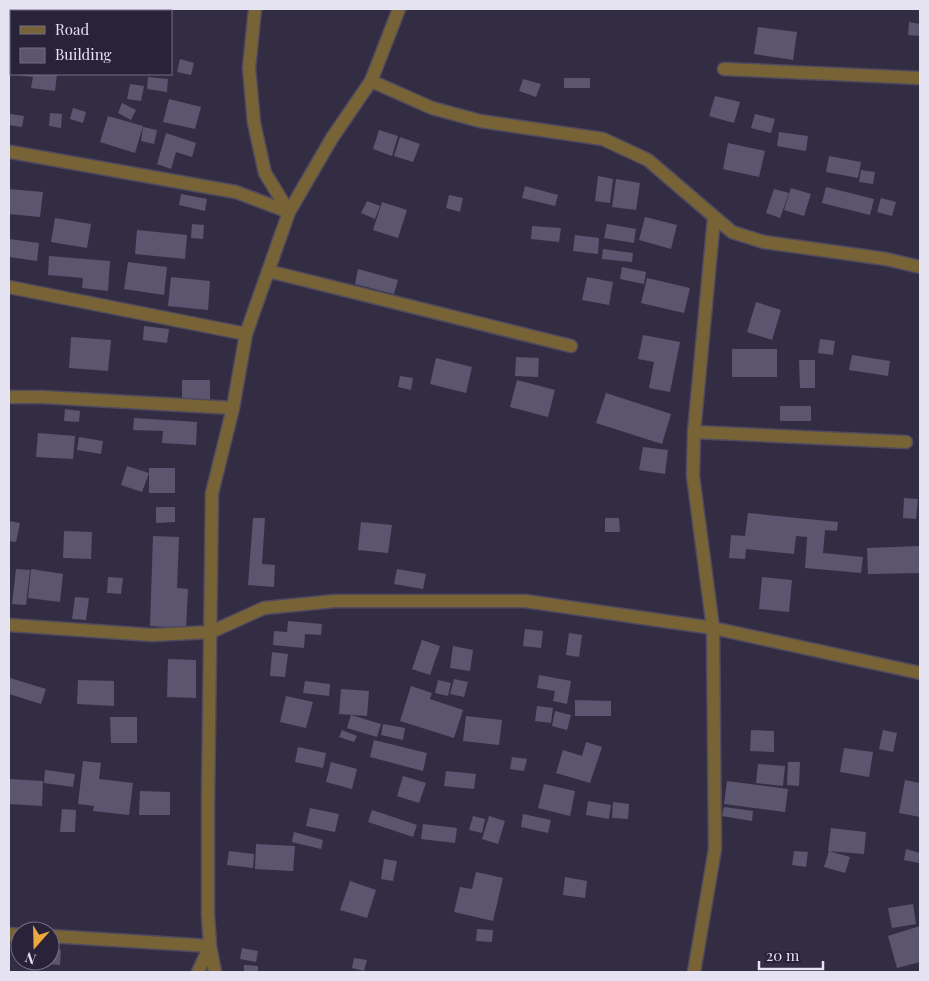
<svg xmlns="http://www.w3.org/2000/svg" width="929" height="981" font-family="'Playfair Display',serif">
  <rect width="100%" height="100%" fill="#332d44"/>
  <path fill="#5b556f" d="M14 9H42V11H22Z
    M55 9H82V11H55Z
    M909 22 920 24V36L908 35Z
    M758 27 797 32 793 60 754 54Z
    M10 55H11V75L9 74Z
    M180 59 194 63 191 75 177 72Z
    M16 74H57L55 91 31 88 33 77 16 75Z
    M148 77 168 79 167 92 147 89Z
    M564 78H590V88H564Z
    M523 79 541 84 536 97 519 91Z
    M130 84 144 86 141 101 127 99Z
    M715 96 740 102 734 123 709 116Z
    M169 99 201 107 195 129 163 122Z
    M122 103 136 110 131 120 118 113Z
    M73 108 86 112 83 123 70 119Z
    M50 113 62 114 61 128 49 126Z
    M10 114 24 116 22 127 9 125Z
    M755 114 775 119 771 133 751 128Z
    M108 116 143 126 135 153 100 142Z
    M143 127 157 130 154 144 141 141Z
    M379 130 398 136 392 156 373 149Z
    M779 132 808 136 806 151 777 146Z
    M166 133 196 143 192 157 176 152 171 169 157 164Z
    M400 137 420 144 413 162 394 156Z
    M728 143 765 151 759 177 723 169Z
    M829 156 861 162 858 178 826 172Z
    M861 170 875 172 873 184 859 182Z
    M598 176 613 179 610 203 595 201Z
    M616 179 640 183 636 210 612 207Z
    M525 186 558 195 555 206 522 198Z
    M826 187 874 199 870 215 822 203Z
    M791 188 811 194 804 216 784 210Z
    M9 189 43 192 40 217 9 214Z
    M774 189 789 193 780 218 766 213Z
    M181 194 207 199 205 211 179 205Z
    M449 195 463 198 460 212 446 208Z
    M881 198 896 202 892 216 877 212Z
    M367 201 380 206 375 219 361 213Z
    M382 202 407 210 398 238 373 230Z
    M645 217 677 225 671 249 639 240Z
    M55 218 91 224 87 248 51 242Z
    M192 224 204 225 203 239 191 238Z
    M607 224 636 229 634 243 604 238Z
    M532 226 561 228 559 242 531 239Z
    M137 230 187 235 185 259 135 254Z
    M575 235 599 238 598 254 573 251Z
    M9 239 39 243 37 261 9 257Z
    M603 249 633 253 632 262 602 259Z
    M49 256 110 261 108 291 82 288 83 278 48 275Z
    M128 262 167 267 164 295 124 289Z
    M622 267 646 272 644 284 620 279Z
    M358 269 398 280 394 294 355 284Z
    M171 277 210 281 208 310 168 306Z
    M587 277 613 282 609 305 582 300Z
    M647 278 690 288 684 313 641 303Z
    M756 302 781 310 772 340 747 332Z
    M144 326 169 329 167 343 143 340Z
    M643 335 680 342 670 392 649 388 654 362 638 359Z
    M71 337 111 340 108 371 69 368Z
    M820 339 835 341 833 355 818 353Z
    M732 349H777V377H732Z
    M852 355 890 361 888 376 849 370Z
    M516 357 539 358 538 377 515 376Z
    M436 358 472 367 466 393 430 384Z
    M799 360H815V388H800Z
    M400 376 413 378 411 390 398 387Z
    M182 380H210V399H182Z
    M517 380 555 390 548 417 510 407Z
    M606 393 671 414 662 444 596 423Z
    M780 406H811V421H780Z
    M65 409 80 411 79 422 64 421Z
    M134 418 197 422 196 445 162 443 163 431 133 430Z
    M38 433 75 436 73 459 36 457Z
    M79 437 103 441 101 454 77 450Z
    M643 447 668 450 665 474 639 470Z
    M127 466 149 473 142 492 121 485Z
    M149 468H175V493H149Z
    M904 498 918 499 916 519 903 518Z
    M156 507H175V522L156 523Z
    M748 513 838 522 837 531 825 530 823 553 863 557 861 573 805 568 807 537 796 536 794 554 746 549 745 559 729 558 731 535 745 536Z
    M253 518H265L262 564 275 565 274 587 248 585Z
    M605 518H619L620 532H605Z
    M9 521 20 523 16 542 9 541Z
    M361 522 392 525 388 553 358 550Z
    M64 531 92 532 91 559 63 558Z
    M153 536 179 537 177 588 188 589 186 628 150 626Z
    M920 546V573L868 574 867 548Z
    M16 569 30 570 26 605 12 604Z
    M31 569 63 574 60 602 28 598Z
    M397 569 426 574 423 589 394 584Z
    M108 577 123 578 121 594 107 593Z
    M762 577 792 580 789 612 759 609Z
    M75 597 89 598 86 620 72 619Z
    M288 621 322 624 321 635 305 634 304 648 273 645 274 631 287 632Z
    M525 629 543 631 541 648 523 646Z
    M569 633 582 635 579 657 566 655Z
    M422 640 440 646 430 675 412 669Z
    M453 646 473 650 470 671 450 668Z
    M272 652 288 654 285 677 270 676Z
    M168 659 196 660V698L167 697Z
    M539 675 571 681 567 704 553 701 555 691 537 688Z
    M10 678 46 689 41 704 9 694Z
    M454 679 468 682 464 697 450 694Z
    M78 680 114 681V706L77 704Z
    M438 680 451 683 448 696 435 693Z
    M305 681 330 684 329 696 303 693Z
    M411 686 432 693 430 699 463 710 454 738 400 721Z
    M341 689 369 691 367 716 339 714Z
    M286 696 313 702 306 728 280 722Z
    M575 700 611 701V716H575Z
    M537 706 553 708 551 723 535 721Z
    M555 711 571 715 567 730 552 726Z
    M351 715 381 724 377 737 347 728Z
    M466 716 502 720 499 745 463 741Z
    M110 717H137V743H111Z
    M383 724 405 728 403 740 381 735Z
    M342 730 357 736 354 742 339 737Z
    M751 730 774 731V752L750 751Z
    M883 730 897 733 893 752 879 749Z
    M374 740 427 753 423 771 370 757Z
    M586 742 602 747 590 783 556 773 563 750 582 756Z
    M298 747 326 753 323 768 295 762Z
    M844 748 873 752 869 777 840 772Z
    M512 757 527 759 524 771 510 769Z
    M83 761 101 763 99 779 133 783 129 815 93 811 94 806 78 804Z
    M331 762 357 769 352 789 326 782Z
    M788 762H800L799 786 787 785Z
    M758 764 785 766 783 786 756 783Z
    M45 770 75 774 73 787 44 783Z
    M446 771 476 774 474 789 444 786Z
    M403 776 426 783 419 803 397 796Z
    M9 779 43 781 42 806 9 804Z
    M905 780 920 783V817L899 813Z
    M727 781 788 789 785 812 724 804Z
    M544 784 575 791 570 816 538 808Z
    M140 791 170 792V815H139Z
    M588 801 611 805 609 819 586 815Z
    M613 802 629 804 628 819 612 818Z
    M724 807 753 811 752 821 722 816Z
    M310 808 339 814 335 832 306 826Z
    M62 809 76 810 75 832H60Z
    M372 810 417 825 413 837 368 822Z
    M523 814 551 820 548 833 521 827Z
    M473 816 485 819 482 833 469 830Z
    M489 816 505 821 498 844 482 839Z
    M423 824 457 828 455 843 421 839Z
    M831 828 866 832 864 854 828 851Z
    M294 832 323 840 321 849 292 842Z
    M256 844 295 846 293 871 255 869Z
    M906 849 920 853 919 863 904 860Z
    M229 851 254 854 253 868 227 865Z
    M794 851 808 852 806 867 792 865Z
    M829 851 850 857 845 873 824 867Z
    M384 859 397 861 393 881 381 879Z
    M476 872 503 878 493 921 454 912 460 887 472 889Z
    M565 877 587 881 585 898 563 895Z
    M350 881 376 890 367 918 340 910Z
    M913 904 916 924 892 928 888 908Z
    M920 926V962L897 968 888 936Z
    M477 929 493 930 492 942 476 941Z
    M242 948 258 951 256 962 240 959Z
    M50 949 61 950 60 965 47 964 48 961H50Z
    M354 958 367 960 364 971 352 968Z
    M244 965 258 966V972H244Z"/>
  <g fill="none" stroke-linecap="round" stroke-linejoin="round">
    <g stroke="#4f4a60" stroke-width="15">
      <path id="street" d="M255 9 249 68 254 123 265 173 289 212
        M724 69 920 78
        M371 81 432 108 480 121 603 139 648 160 732 232 764 242 886 259 920 267
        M11 152 236 192 289 212
        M268 271 571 346
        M9 287 246 334
        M9 397H42L233 408
        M694 432 906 442
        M9 625 152 635 211 632 264 608 335 601H525L713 628 920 673
        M9 934 20 935
        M50 936 210 946 215 972
        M198 972 210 946 208 915V801L212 493 233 408 246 334 289 212 332 138 371 81 399 9
        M694 972 715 849 713 628 693 476 694 432 714 218"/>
    </g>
    <use href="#street" stroke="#776336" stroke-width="12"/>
  </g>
  <rect width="929" height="981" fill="none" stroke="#e5e2f1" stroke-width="20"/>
  <rect x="10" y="10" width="162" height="65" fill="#29233a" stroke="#746f83"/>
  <rect x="20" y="26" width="25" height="8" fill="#776336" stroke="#746f83"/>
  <text x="55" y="35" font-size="15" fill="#e5e2f1">Road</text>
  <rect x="20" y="48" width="25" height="15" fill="#5b556f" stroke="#746f83"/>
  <text x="55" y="60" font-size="15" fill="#e5e2f1">Building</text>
  <g transform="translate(35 946) rotate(200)"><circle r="24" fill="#29233a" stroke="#746f83"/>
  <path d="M0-4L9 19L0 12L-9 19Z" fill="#eda83b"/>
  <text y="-8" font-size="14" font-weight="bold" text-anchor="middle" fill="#e5e2f1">N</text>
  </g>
  <path d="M759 961v8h64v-8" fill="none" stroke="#e5e2f1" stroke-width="2.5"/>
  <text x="766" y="961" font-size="15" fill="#e5e2f1" stroke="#29233a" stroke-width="4" paint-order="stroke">20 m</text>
</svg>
